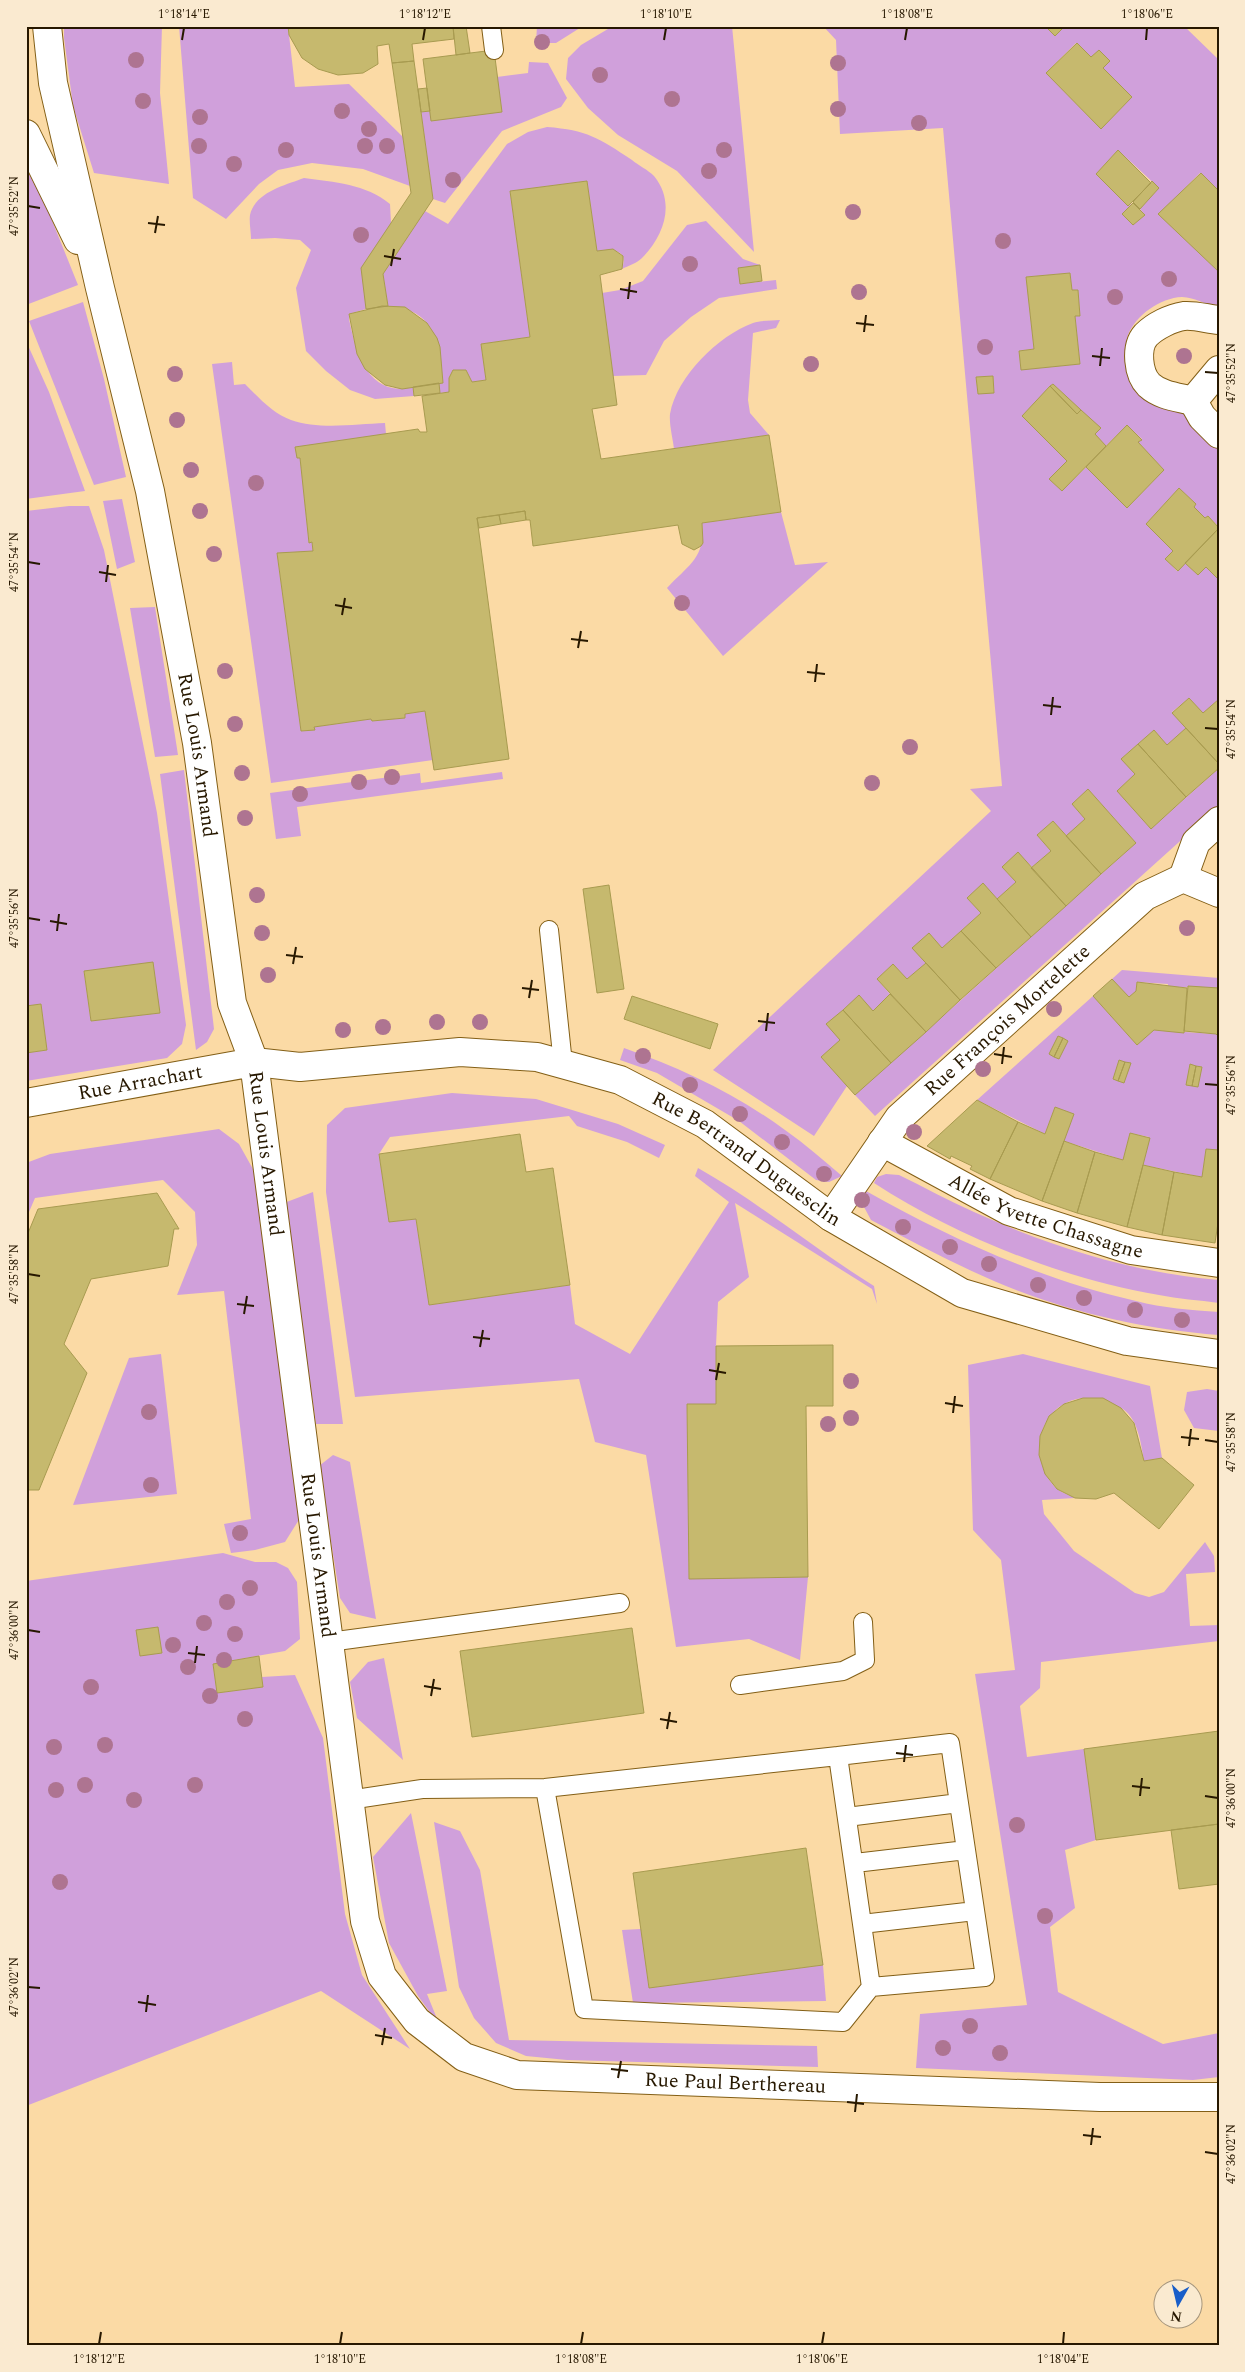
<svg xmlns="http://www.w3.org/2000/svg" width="1245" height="2372" font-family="Spectral,serif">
  <rect width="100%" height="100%" fill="#fbdaa5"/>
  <path fill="#d0a0db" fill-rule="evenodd" d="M64 26H162L160 93 169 184 94 173 73 106 64 38Z
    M179 26H288L295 87 349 84 403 137 410 186 363 169 312 163 278 170 259 184 226 219 193 198Z
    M537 26H583L556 43H536Z
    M613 26H732L754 252 677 171 618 135 588 108 566 79 568 58 581 45Z
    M823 26H1045L1055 36 1065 26H1184L1219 60V191L1200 173 1159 214 1219 272V306C1206 306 1195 297 1182 297 1160 298 1136 315 1128 335 1124 346 1126 359 1128 370L1182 411 1219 447V527L1208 516 1205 518 1194 507 1196 504 1179 488 1146 524 1173 551 1166 559 1177 571 1185 563 1198 575 1206 567 1219 580V699L1203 713 1189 698 1172 712 1186 728 1167 745 1154 730 1122 758 1135 774 1117 791 1151 829 1219 768V806L875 1116 855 1095 1136 843 1088 789 1072 804 1085 819 1067 836 1053 821 1037 835 1051 851 1032 867 1018 853 1002 867 1016 882 997 899 983 884 967 898 981 913 942 948 929 933 912 948 926 963 907 979 893 964 877 979 890 994 873 1011 859 996 827 1024 840 1040 821 1057 847 1086 814 1136 713 1070 991 811 970 789 1002 786 943 128 840 134 836 40ZM1076 43 1091 57 1099 50 1110 61 1103 68 1132 97 1101 129 1046 73ZM1118 150 1159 188 1140 209 1145 215 1133 225 1123 214 1133 203 1128 206 1096 174ZM1070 273 1072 290H1078L1080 315 1075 316 1080 364 1021 369 1019 351 1034 349 1027 277ZM993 376 994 392 978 394 976 377ZM1053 384 1100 428 1095 434 1106 446 1127 425 1142 439 1138 442 1164 470 1127 508 1086 467 1062 491 1049 479 1067 461 1022 416Z
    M529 62 548 63 567 98 561 107 502 131 445 203 433 199 421 112 430 111 497 77 528 73Z
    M547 127C587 130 599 138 632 160 638 165 648 170 654 176 676 203 664 236 642 258 637 263 628 266 622 269 629 248 611 250 597 251L587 181 510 191 530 337 481 344 486 380 472 382 466 370H453L449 378V392L440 393 439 383H443C441 344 435 309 388 306L383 274 425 211 448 224 507 144 528 132Z
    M26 169 41 193 78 285 26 305Z
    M304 178C334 182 366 184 390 204L391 223 366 309 349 314V319C356 352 368 398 413 387L414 396 375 399 350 390 326 371 306 351 296 288 311 250 300 240 275 238 251 239C251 232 249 222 250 215 255 192 286 185 304 178Z
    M706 221 743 259 760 265 740 284 776 280 777 289 719 298 691 317 664 341 646 375 613 376 602 293 620 290 643 281 687 225Z
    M83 302 104 379 126 477 94 485 29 321Z
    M780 320 776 328 753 333 748 400 750 413 769 435 674 449C673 439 669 425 670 414 677 376 718 336 753 323 761 320 772 321 780 320Z
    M26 341 49 392 85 491 26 499Z
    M232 362 234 385 245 384C258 397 273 414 291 420 319 430 356 424 385 423L386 434 300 458 309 542H312L313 551 277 554 301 731 314 730V727L371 719 372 721 404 718 405 714 425 711 433 760 271 783 212 364Z
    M122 499 135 562 117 569 103 501Z
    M69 506H89L104 550 157 813 186 1025 182 1044 167 1058 26 1081V1053L47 1050 41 1004 26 1006V511ZM84 971 159 1013 91 1021Z
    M781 512 795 565 828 562 723 656 667 588C689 565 706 557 702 523Z
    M155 607 178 755 155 757 130 608Z
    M184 770 214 1029 207 1042 196 1050 160 774Z
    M502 772 503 779 297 807 301 836 276 839 270 793 420 773 421 783Z
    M1122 970 1219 978V988L1168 987V984L1137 982 1136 991 1129 997 1112 979Z
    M1093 996 1137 1045 1154 1030 1216 1034 1219 1037V1150L1206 1149 1202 1177 1143 1165 1149 1137 1130 1133 1123 1160 1064 1141 1055 1107 1045 1134 977 1100Z
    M624 1048C681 1068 736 1094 785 1130 805 1144 823 1160 842 1176L829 1182 816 1180 739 1121 657 1073 620 1060Z
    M452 1093 536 1099 618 1124 665 1145 659 1158 627 1142 577 1126 569 1116 390 1137 379 1154 389 1222 416 1219 429 1305 570 1285 575 1324 630 1354 729 1202 695 1176 698 1168C760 1203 814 1249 874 1286L877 1304 872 1289 735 1203 749 1277 718 1302 716 1346V1404H687L689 1578 808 1577 800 1660 749 1639 676 1647 646 1455 595 1442 579 1379 355 1397 326 1192 327 1125 345 1108Z
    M219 1129 239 1144 258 1178 300 1518 285 1542 255 1550 231 1553 224 1524 251 1519 224 1291 177 1295 197 1245 195 1212 163 1180 35 1198 26 1219V1163L50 1154Z
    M886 1174 899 1175C924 1187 949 1201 974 1212 1051 1247 1135 1273 1219 1280V1303C1199 1300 1178 1299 1159 1295 1061 1278 957 1237 874 1183L877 1177Z
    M866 1191C951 1239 1040 1279 1136 1301 1163 1308 1191 1310 1219 1312V1335C1142 1329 1064 1311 994 1281 952 1263 911 1241 871 1220L864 1207Z
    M313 1192 343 1424H316L284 1203Z
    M161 1354 177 1494 73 1505 129 1358Z
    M1023 1354 1150 1386 1162 1458 1144 1461C1141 1444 1138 1415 1119 1407 1113 1405 1106 1404 1100 1403 1095 1401 1087 1398 1082 1398 1038 1404 1027 1458 1055 1487 1060 1492 1069 1495 1075 1498L1042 1500 1044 1514 1074 1551 1135 1593 1149 1597 1164 1592 1205 1542 1214 1556 1215 1572 1186 1574 1190 1626 1219 1625V1641L1041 1662 1040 1688 1020 1706 1027 1757 1084 1749 1096 1840 1065 1850 1075 1908 1050 1927 1058 1992 1163 2044 1219 2033V2077L1193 2080 916 2068 920 2014 1027 2005 975 1674 1015 1670 1001 1560 973 1530 968 1365Z
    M1207 1389 1219 1391V1431L1194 1428 1184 1410 1187 1392Z
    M333 1455 350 1462 376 1619 350 1613 340 1598 319 1466Z
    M223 1553 255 1562H276L288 1568 297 1582 300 1639 285 1651 213 1664 217 1693 263 1687 262 1677 295 1675 323 1738 345 1914 362 1975 410 2049 321 1991 26 2106V1581Z
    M384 1658 403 1760 357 1718 350 1682 368 1662Z
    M411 1813 447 1991 427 1994 440 2026 418 1996 389 1943 373 1857Z
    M434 1822 460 1831 480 1870 509 2040 817 2046 818 2067 567 2060 526 2056 496 2043 474 2018 459 1987Z
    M641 1929 649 1988 823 1965 826 2001 633 2003 622 1930Z"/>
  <path fill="#c6b96e" stroke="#a89b50" d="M288 26H453L454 39 412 44 414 61 392 63 389 44 377 46 378 64 363 73 338 75 318 69 302 58 289 35Z
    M453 26H466L470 53 456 55Z
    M1045 26H1065L1055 36Z
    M1077 43 1091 57 1099 50 1110 61 1103 68 1132 97 1101 129 1046 73Z
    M494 50 502 112 431 121 423 59Z
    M414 61 433 199 383 274 388 306 366 309 361 268 411 193 392 63Z
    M427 88 430 111 421 112 418 89Z
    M1118 150 1151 183 1128 206 1096 174Z
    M1201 173 1219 191V272L1158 214Z
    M587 181 597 251 613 249 623 256V260L622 269 600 275 617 405 592 409 601 459 769 435 781 512 702 523 703 543 701 546 694 550 682 544 678 525 533 546 530 520H526L525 511 477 518 509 759 434 770 425 711 405 714V718L372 721 371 719 314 727 315 730 301 731 277 553 313 551 312 542 309 543 300 458H297L295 447 418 429 420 432H427L422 396 449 392V378L453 370H466L472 382 486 380 481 344 530 337 510 191Z
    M1152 181 1159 188 1140 209 1133 202Z
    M1133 203 1145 215 1133 225 1122 214Z
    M760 265 762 281 740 284 738 268Z
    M1070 273 1072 290H1078L1080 316H1075L1080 364 1021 370 1019 351 1034 349 1026 277Z
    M382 306 405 307 427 323 437 338 440 347 443 383 402 389 385 385 365 369 357 354 349 314Z
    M993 376 994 393 978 394 976 377Z
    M439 383 440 393 414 396 413 387Z
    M1053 384 1081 410 1077 414 1050 386Z
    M1050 386 1077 414 1081 410 1101 428 1095 434 1106 446 1062 491 1049 479 1067 461 1022 416Z
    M1127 425 1142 440 1138 442 1164 470 1127 508 1086 467Z
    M1179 488 1196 504 1194 507 1205 518 1208 516 1219 528 1178 571 1165 559 1173 551 1146 524Z
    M525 511 526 520 501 524 499 515Z
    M499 515 501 524 479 528 477 518Z
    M1219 528V580L1206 567 1198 575 1185 563Z
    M1189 698 1203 713 1219 699V764L1172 713Z
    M1186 728 1219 764V768L1186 797 1138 744 1154 730 1167 745Z
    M1138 744 1186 797 1151 829 1117 791 1135 774 1121 759Z
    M1088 789 1136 843 1101 874 1066 836 1085 819 1072 804Z
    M1053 821 1101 874 1066 906 1031 868 1051 851 1037 835Z
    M1018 852 1066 906 1031 937 997 899 1016 882 1002 867Z
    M983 883 1031 937 996 968 961 931 981 913 967 898Z
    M609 885 624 989 597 993 583 889Z
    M961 931 996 968 960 1000 912 948 929 933 942 948Z
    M153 962 160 1013 91 1021 84 971Z
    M926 963 960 1000 926 1032 877 979 893 964 907 979Z
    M1112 979 1129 997 1136 991 1137 982 1187 988 1184 1033 1154 1030 1137 1045 1093 996Z
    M1188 986 1219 988V1037L1216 1034 1184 1031Z
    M890 994 926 1032 891 1063 843 1010 859 995 873 1011Z
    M632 996 718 1024 710 1049 624 1019Z
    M41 1004 47 1050 26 1053V1006Z
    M843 1010 891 1063 855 1095 821 1057 840 1040 826 1024Z
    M1058 1036 1063 1038 1054 1057 1049 1054Z
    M1063 1038 1068 1041 1059 1059 1054 1057Z
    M1119 1060 1125 1062 1118 1081 1113 1079Z
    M1125 1062 1131 1063 1124 1083 1118 1081Z
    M1190 1064 1196 1066 1192 1086 1186 1085Z
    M1196 1066 1202 1067 1198 1087 1192 1086Z
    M977 1100 1018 1122 990 1179 970 1169 972 1166 951 1156 950 1159 927 1146Z
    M1055 1107 1074 1114 1042 1201 990 1179 1018 1122 1045 1134Z
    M1130 1133 1150 1138 1127 1227 1077 1213 1095 1152 1123 1160Z
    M520 1134 526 1172 553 1168 570 1285 429 1305 416 1219 389 1222 379 1154Z
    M1064 1141 1095 1152 1077 1213 1042 1201Z
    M1206 1149 1219 1150V1216L1215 1243 1162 1235 1174 1172 1202 1177Z
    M1143 1165 1174 1172 1162 1235 1127 1227Z
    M157 1193 179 1229H174L168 1266 91 1279 64 1344 87 1373 39 1490H26V1238L38 1209Z
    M833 1345V1406H806L808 1577 689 1579 687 1404H716V1346Z
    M1083 1398H1103L1121 1408 1134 1423 1144 1461 1162 1458 1194 1485 1159 1529 1114 1493 1096 1499 1075 1498 1057 1489 1045 1474 1039 1455 1040 1436 1049 1416 1064 1404Z
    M158 1627 162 1653 140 1656 136 1630Z
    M632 1628 644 1713 472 1737 460 1651Z
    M259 1656 263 1687 217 1693 213 1664Z
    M1219 1731V1824L1096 1840 1084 1749Z
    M1219 1824V1884L1179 1889 1171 1830Z
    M806 1848 823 1965 649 1988 633 1873Z"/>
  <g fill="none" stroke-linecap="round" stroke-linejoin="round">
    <g stroke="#835f16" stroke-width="20">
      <path id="service" d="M491 26 494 50
        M549 930 563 1064
        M329 1642 620 1603
        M740 1685 843 1671 865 1660 863 1622
        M838 1756 950 1743 985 1977 871 1987
        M349 1800 422 1789 545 1788 838 1756 871 1987 843 2022 584 2009 545 1788
        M847 1817 959 1803
        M855 1863 966 1850
        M862 1924 975 1911"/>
    </g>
    <g stroke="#835f16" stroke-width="30">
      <g id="minor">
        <path d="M1219 320C1208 319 1195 315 1184 316 1171 318 1155 326 1146 335 1135 347 1138 374 1149 385 1161 396 1178 397 1193 401L1219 370"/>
        <path d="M1193 401 1202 417 1219 434"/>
        <path d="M1183 878 1196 842 1219 821"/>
        <path id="s1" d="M26 1103 254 1062 365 1921 382 1976 417 2021 464 2057 517 2075 1100 2097H1219"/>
        <path id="s2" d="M882 1142 1009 1211 1131 1250 1219 1263"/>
        <path id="s3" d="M831 1217 899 1118 1145 896 1183 878 1219 893"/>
      </g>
    </g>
    <g stroke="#835f16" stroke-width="30">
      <g id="tertiary">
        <path id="s4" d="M47 26 53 83 100 288 150 491 197 743 232 1003 254 1062 300 1067 460 1052 537 1057 620 1080 705 1124 831 1217 962 1293 1127 1341 1219 1354"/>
        <path d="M26 134 78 240"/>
      </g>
    </g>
    <use href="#service" stroke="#fff" stroke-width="18"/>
    <use href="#minor" stroke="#fff" stroke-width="28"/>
    <use href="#tertiary" stroke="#fff" stroke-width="28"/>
  </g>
  <g fill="#ae7491">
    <circle cx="542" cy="42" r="8"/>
    <circle cx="136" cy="60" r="8"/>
    <circle cx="838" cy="63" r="8"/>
    <circle cx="600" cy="75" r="8"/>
    <circle cx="672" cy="99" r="8"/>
    <circle cx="143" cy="101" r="8"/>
    <circle cx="838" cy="109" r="8"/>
    <circle cx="342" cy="111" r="8"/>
    <circle cx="200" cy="117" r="8"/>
    <circle cx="919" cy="123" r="8"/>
    <circle cx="369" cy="129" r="8"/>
    <circle cx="199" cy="146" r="8"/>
    <circle cx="365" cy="146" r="8"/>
    <circle cx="387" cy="146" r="8"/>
    <circle cx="286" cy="150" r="8"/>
    <circle cx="724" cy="150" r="8"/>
    <circle cx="234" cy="164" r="8"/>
    <circle cx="709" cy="171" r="8"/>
    <circle cx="453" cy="180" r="8"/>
    <circle cx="853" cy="212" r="8"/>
    <circle cx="361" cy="235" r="8"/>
    <circle cx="1003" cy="241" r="8"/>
    <circle cx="690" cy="264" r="8"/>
    <circle cx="1169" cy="279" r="8"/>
    <circle cx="859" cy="292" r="8"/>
    <circle cx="1115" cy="297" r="8"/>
    <circle cx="985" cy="347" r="8"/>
    <circle cx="1184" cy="356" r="8"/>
    <circle cx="811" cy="364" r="8"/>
    <circle cx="175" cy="374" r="8"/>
    <circle cx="177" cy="420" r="8"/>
    <circle cx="191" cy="470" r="8"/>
    <circle cx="256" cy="483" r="8"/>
    <circle cx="200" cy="511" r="8"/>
    <circle cx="214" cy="554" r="8"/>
    <circle cx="682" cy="603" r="8"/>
    <circle cx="225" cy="671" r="8"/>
    <circle cx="235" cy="724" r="8"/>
    <circle cx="910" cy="747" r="8"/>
    <circle cx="242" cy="773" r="8"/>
    <circle cx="392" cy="777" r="8"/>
    <circle cx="359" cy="782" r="8"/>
    <circle cx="872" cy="783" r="8"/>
    <circle cx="300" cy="794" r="8"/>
    <circle cx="245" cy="818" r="8"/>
    <circle cx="257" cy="895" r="8"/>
    <circle cx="1187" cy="928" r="8"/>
    <circle cx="262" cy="933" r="8"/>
    <circle cx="268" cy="975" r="8"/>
    <circle cx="1054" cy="1009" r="8"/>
    <circle cx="437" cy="1022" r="8"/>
    <circle cx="480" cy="1022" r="8"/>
    <circle cx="383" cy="1027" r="8"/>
    <circle cx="343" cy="1030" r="8"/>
    <circle cx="643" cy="1056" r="8"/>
    <circle cx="983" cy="1069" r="8"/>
    <circle cx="690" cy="1085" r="8"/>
    <circle cx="740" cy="1114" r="8"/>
    <circle cx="914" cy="1132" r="8"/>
    <circle cx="782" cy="1142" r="8"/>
    <circle cx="824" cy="1174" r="8"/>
    <circle cx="862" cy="1200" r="8"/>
    <circle cx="903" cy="1227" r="8"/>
    <circle cx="950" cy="1247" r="8"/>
    <circle cx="989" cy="1264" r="8"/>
    <circle cx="1038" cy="1285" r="8"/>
    <circle cx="1084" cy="1298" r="8"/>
    <circle cx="1135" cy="1310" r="8"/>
    <circle cx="1182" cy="1320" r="8"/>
    <circle cx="851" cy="1381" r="8"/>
    <circle cx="149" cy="1412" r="8"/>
    <circle cx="851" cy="1418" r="8"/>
    <circle cx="828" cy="1424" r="8"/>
    <circle cx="151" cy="1485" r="8"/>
    <circle cx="240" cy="1533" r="8"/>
    <circle cx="250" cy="1588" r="8"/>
    <circle cx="227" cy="1602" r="8"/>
    <circle cx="204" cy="1623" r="8"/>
    <circle cx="235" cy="1634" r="8"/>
    <circle cx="173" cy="1645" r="8"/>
    <circle cx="224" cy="1660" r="8"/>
    <circle cx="188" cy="1667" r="8"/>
    <circle cx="91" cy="1687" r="8"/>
    <circle cx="210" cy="1696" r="8"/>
    <circle cx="245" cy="1719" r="8"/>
    <circle cx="105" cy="1745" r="8"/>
    <circle cx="54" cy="1747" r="8"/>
    <circle cx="85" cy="1785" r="8"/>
    <circle cx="195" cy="1785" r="8"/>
    <circle cx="56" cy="1790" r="8"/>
    <circle cx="134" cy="1800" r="8"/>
    <circle cx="1017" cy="1825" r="8"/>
    <circle cx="60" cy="1882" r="8"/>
    <circle cx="1045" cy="1916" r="8"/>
    <circle cx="970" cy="2026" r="8"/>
    <circle cx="943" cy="2048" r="8"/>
    <circle cx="1000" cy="2053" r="8"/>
  </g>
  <path fill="none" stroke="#271800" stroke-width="2" d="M182 40 184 28M423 40 425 28M664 40 666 28M905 40 907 28M1146 40 1147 28M28 206 40 208M148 223 165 225M155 233 158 216M384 256 401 259M391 266 394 249M620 289 637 292M628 299 630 282M856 323 874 325M864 332 866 315M1092 356 1110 358M1100 366 1102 348M1205 372 1218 373M28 562 40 564M99 572 116 575M106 582 108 565M335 605 352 608M342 615 345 598M571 639 588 641M578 648 581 631M807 672 825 674M815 682 817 664M1043 705 1061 707M1051 715 1053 697M1205 728 1218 729M28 918 40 920M50 921 67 924M57 931 59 914M286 955 303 957M293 964 296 947M522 988 539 990M529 998 532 980M758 1021 775 1023M766 1031 768 1013M994 1054 1012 1057M1002 1064 1004 1047M1205 1084 1218 1085M28 1274 40 1276M237 1304 254 1306M244 1314 247 1296M473 1337 490 1339M480 1347 483 1330M709 1370 726 1373M716 1380 719 1363M945 1403 963 1406M953 1413 955 1396M1181 1437 1199 1439M1205 1440 1218 1442M1189 1446 1191 1429M28 1630 40 1632M188 1653 205 1655M195 1663 197 1646M424 1686 441 1689M431 1696 434 1679M660 1719 677 1722M667 1729 670 1712M896 1753 913 1755M904 1762 906 1745M1132 1786 1150 1788M1140 1796 1142 1778M1205 1796 1218 1798M28 1987 40 1988M138 2002 156 2005M146 2012 148 1995M375 2035 392 2038M382 2045 385 2028M611 2069 628 2071M618 2078 621 2061M847 2102 864 2104M855 2112 857 2094M1083 2135 1101 2137M1091 2145 1093 2128M1205 2152 1218 2154M99 2344 101 2332M340 2344 342 2332M581 2344 583 2332M822 2344 824 2332M1063 2344 1064 2332"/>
  <g text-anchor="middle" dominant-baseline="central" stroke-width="4.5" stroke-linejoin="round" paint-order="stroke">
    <g font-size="20" fill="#271800" stroke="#faead0">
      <text stroke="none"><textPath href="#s4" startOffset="745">Rue Louis Armand</textPath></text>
      <text stroke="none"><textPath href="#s3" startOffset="266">Rue François Mortelette</textPath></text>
      <text stroke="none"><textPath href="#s1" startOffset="116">Rue Arrachart</textPath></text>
      <text stroke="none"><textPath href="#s1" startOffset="324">Rue Louis Armand</textPath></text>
      <text stroke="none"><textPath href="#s4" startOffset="1578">Rue Bertrand Duguesclin</textPath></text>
      <text stroke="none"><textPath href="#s2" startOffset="181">Allée Yvette Chassagne</textPath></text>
      <text stroke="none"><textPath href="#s1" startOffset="729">Rue Louis Armand</textPath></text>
      <text stroke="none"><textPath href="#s1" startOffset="1546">Rue Paul Berthereau</textPath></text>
    </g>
  </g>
  <rect width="1245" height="2372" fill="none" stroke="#faead0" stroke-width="55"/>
  <g transform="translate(1178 2304) rotate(188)"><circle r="24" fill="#faead0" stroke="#a6967d"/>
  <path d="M0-4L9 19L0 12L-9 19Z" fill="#195ec9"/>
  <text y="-8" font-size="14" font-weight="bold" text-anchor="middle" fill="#271800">N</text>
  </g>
  <rect x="28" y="28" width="1190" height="2316" fill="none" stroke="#271800" stroke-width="2"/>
  <g font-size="12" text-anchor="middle" fill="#271800">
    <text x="184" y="18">1°18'14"E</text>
    <text x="425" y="18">1°18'12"E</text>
    <text x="666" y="18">1°18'10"E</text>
    <text x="907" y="18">1°18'08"E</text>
    <text x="1147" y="18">1°18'06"E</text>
    <text transform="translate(14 206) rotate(-90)" y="4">47°35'52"N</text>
    <text transform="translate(1231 373) rotate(-90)" y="4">47°35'52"N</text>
    <text transform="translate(14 562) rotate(-90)" y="4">47°35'54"N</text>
    <text transform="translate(1231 729) rotate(-90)" y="4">47°35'54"N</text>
    <text transform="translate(14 918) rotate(-90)" y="4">47°35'56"N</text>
    <text transform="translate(1231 1085) rotate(-90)" y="4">47°35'56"N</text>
    <text transform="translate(14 1274) rotate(-90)" y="4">47°35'58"N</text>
    <text transform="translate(1231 1442) rotate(-90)" y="4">47°35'58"N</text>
    <text transform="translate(14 1630) rotate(-90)" y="4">47°36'00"N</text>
    <text transform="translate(1231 1798) rotate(-90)" y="4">47°36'00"N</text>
    <text transform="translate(14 1987) rotate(-90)" y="4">47°36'02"N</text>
    <text transform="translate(1231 2154) rotate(-90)" y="4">47°36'02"N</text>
    <text x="99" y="2363">1°18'12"E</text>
    <text x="340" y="2363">1°18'10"E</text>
    <text x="581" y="2363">1°18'08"E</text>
    <text x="822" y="2363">1°18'06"E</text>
    <text x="1063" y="2363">1°18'04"E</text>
  </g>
</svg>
